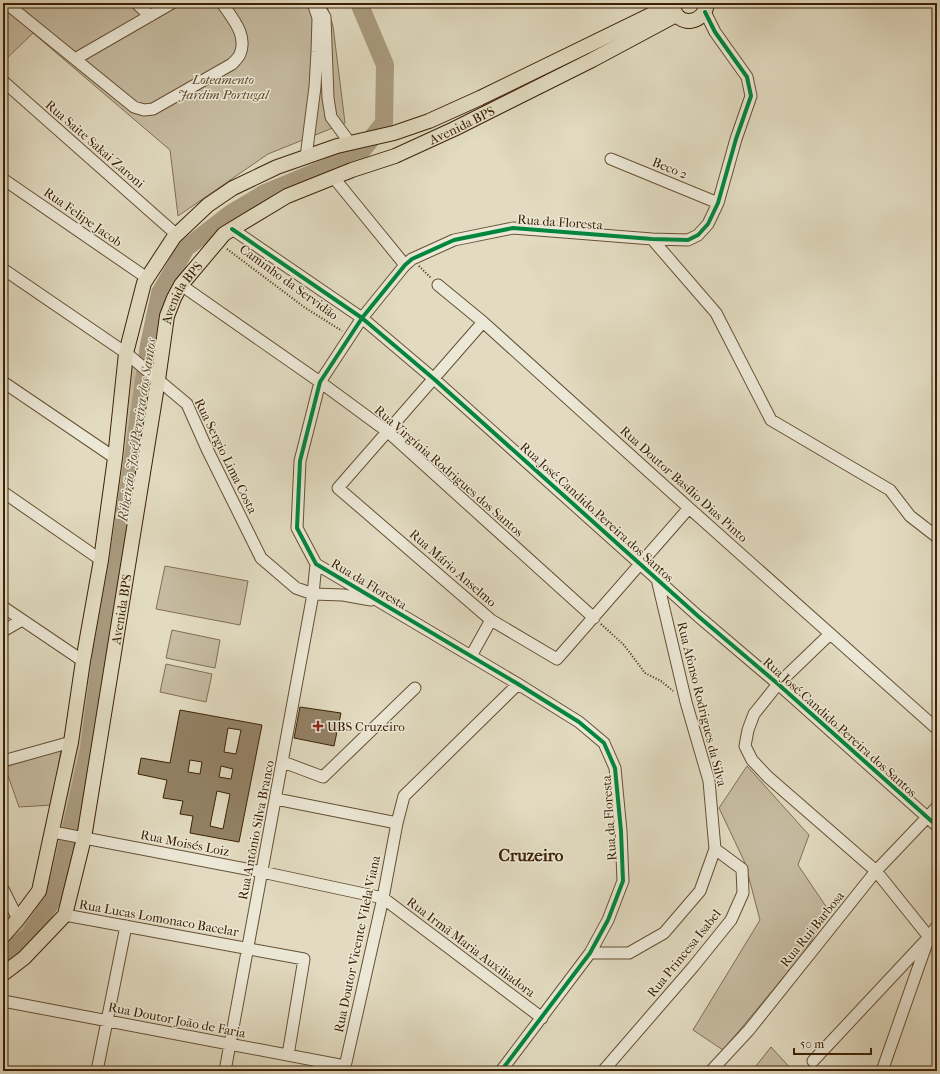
<svg xmlns="http://www.w3.org/2000/svg" width="940" height="1074" font-family="'IM FELL French Canon',serif">
  <rect width="100%" height="100%" fill="#e2dbc1"/>
  <filter id="stains"><feTurbulence type="fractalNoise" baseFrequency=".005" numOctaves="4"/><feColorMatrix values="0 0 0 0 .2 0 0 0 0 .09 0 0 0 0 .02 0 0 0 .5 -.17"/></filter>
  <radialGradient id="worn" r=".72"><stop offset=".6" stop-color="#630" stop-opacity="0"/><stop offset="1" stop-color="#630" stop-opacity=".3"/></radialGradient>
  <path fill="#c6bba1" stroke="#826e52" d="M3 3H326L333 26 345 123 268 154 178 216 170 150 33 33 4 61 3 59Z
    M130 363 153 385 80 831 58 827Z
    M165 566 248 581 240 625 156 609Z
    M172 630 220 640 215 668 166 658Z
    M166 664 212 674 206 702 160 692Z
    M61 750 52 805 19 807 5 767Z
    M747 766 809 835 798 865 829 911 803 954 723 1050 693 1030 760 920 745 863 719 808Z
    M55 839 78 842 55 906 31 939 3 963V937L33 904Z
    M771 1047 793 1071H752Z"/>
  <g fill="none" stroke-linecap="round" stroke-linejoin="round">
    <path stroke="#aa9c80" stroke-width="18" d="M3 955 29 936 50 904 58 884 65 855 89 749 101 657 118 562 149 345 160 293 186 248 230 214 265 193 359 154 384 123 385 65 359 3"/>
  </g>
  <path fill="#938266" stroke="#3d2103" fill-rule="evenodd" d="M300 707 341 713 334 746 294 738Z
    M180 710 262 725 239 842 190 833 193 816 180 814 183 801 163 798 167 780 138 774 141 758 170 763ZM228 728 241 730 236 754 224 752ZM190 760 202 762 200 774 188 772ZM221 766 233 769 231 779 219 777ZM217 791 230 794 223 829 210 826Z"/>
  <g fill="none" stroke-linecap="round" stroke-linejoin="round">
    <g stroke="#665032" stroke-width="13">
      <path id="minor" d="M6 3 134 107 144 110 153 109 232 64C235 61 239 57 240 54 248 35 232 18 222 3
        M136 3 150 16
        M319 7 325 17 328 98 331 117 350 143
        M75 59 172 3
        M3 81 177 235
        M306 157 315 87 317 52 318 18 313 3
        M611 159 718 203
        M334 178 405 265
        M3 179 147 278
        M232 229 362 318 434 379 698 616 778 684 937 826
        M652 239 716 313 771 420 890 490 910 516 937 537
        M3 269 126 353 187 404 207 449 261 558 296 588 313 594 343 595 371 600
        M181 285 320 382 388 432 594 618
        M438 285 483 322 689 508 937 729
        M483 322 338 488 491 620 557 659 689 508
        M3 382 115 458
        M3 492 101 560
        M3 607 83 661
        M3 631 22 620
        M830 634 778 684 754 714 748 730 745 746 752 760 768 777 876 871 929 937 882 1071
        M471 656 491 620
        M3 761 71 742
        M283 762 323 777 415 688
        M276 799 397 823
        M53 832 262 872 383 898 542 1018
        M3 889 18 919
        M65 915 304 959 288 1055
        M590 953H629L664 933 700 891 715 849 709 781 686 702 657 579
        M3 1001 345 1066
        M813 1061 929 937 937 926
        M97 1071 126 926
        M225 1071 313 594 316 564
        M344 1071 383 898 397 823 404 796 518 684
        M501 1071 590 953 608 920 623 881 621 831 615 768 604 743 579 722 518 684 316 564 297 528 300 461 320 382 362 318 405 265 412 259 454 240 513 228 652 239 688 240 698 235 708 224 718 203 736 139 751 96 747 77 715 32 705 12
        M603 1071 693 967 731 920 743 893 742 869 715 849
        M711 1071 749 1030 876 871 937 807"/>
    </g>
    <g stroke="#3d2103" stroke-width="16">
      <g id="major">
        <path d="M673 7C678 28 705 24 707 3"/>
        <path d="M3 936 18 919 39 891 71 742 83 661 101 560 115 458 126 353 144 283 174 237 208 205 233 188 277 167 337 146 394 133 429 121 480 98 673 4"/>
        <path id="s1" d="M3 974 24 958 65 915 84 838 158 380 167 316 174 298 181 285 224 234 287 196 352 170 395 156 454 129 592 60 676 15"/>
      </g>
    </g>
    <path stroke="#3d2103" stroke-width="2" stroke-dasharray="1 2" stroke-linecap="butt" d="M227 249 304 307 342 331
      M419 266 431 278
      M601 624 624 645 645 673 661 681 673 691"/>
    <use href="#minor" stroke="#ece8d7" stroke-width="11"/>
    <use href="#major" stroke="#e2dbc1" stroke-width="14"/>
    <g stroke="#ece8d7" stroke-width="6">
      <path id="cycleway" d="M232 229 362 318 434 379 698 616 778 684 937 826
        M501 1071 590 953 608 920 623 881 621 831 615 768 604 743 579 722 518 684 316 564 297 528 300 461 320 382 362 318 405 265 412 259 454 240 513 228 652 239 688 240 698 235 708 224 718 203 736 139 751 96 747 77 715 32 705 12"/>
    </g>
    <use href="#cycleway" stroke="#00873e" stroke-width="4"/>
  </g>
  <path fill="#8f2418" stroke="#ece8d7" stroke-width="1.5" d="M316 720h4v4h4v4h-4v4h-4v-4h-4v-4h4z"/>
  <g text-anchor="middle" dominant-baseline="central" stroke-width="3" stroke-linejoin="round" paint-order="stroke">
    <g font-size="13" font-style="italic" fill="#5f482a" stroke="#ece8d7">
      <text x="223" y="79">Loteamento<tspan x="223" dy="15">Jardim Portugal</tspan></text>
    </g>
    <g font-size="13" fill="#3d2103" stroke="#ece8d7">
      <text stroke="none"><textPath href="#s1" startOffset="1057">Avenida BPS</textPath></text>
      <text transform="translate(95 144) rotate(41)">Rua Saite Sakai Zaroni</text>
      <text transform="translate(670 168) rotate(22)">Beco 2</text>
      <text transform="translate(83 217) rotate(35)">Rua Felipe Jacob</text>
      <text transform="translate(560 222) rotate(4)">Rua da Floresta</text>
      <text transform="translate(289 282) rotate(36)">Caminho da Servidão</text>
      <text stroke="none"><textPath href="#s1" startOffset="721">Avenida BPS</textPath></text>
      <text transform="translate(226 456) rotate(64)">Rua Sergio Lima Costa</text>
      <text transform="translate(449 471) rotate(41)">Rua Virgínia Rodrigues dos Santos</text>
      <text transform="translate(684 484) rotate(42)">Rua Doutor Basílio Dias Pinto</text>
      <text transform="translate(597 512) rotate(42)">Rua José Candido Pereira dos Santos</text>
      <text transform="translate(453 568) rotate(41)">Rua Mário Anselmo</text>
      <text transform="translate(369 584) rotate(31)">Rua da Floresta</text>
      <text stroke="none"><textPath href="#s1" startOffset="397">Avenida BPS</textPath></text>
      <text transform="translate(702 704) rotate(76)">Rua Afonso Rodrigues da Silva</text>
      <text transform="translate(840 727) rotate(42)">Rua José Candido Pereira dos Santos</text>
      <text transform="translate(609 818) rotate(-94)">Rua da Floresta</text>
      <text transform="translate(256 830) rotate(-79)">Rua Antônio Silva Branco</text>
      <text transform="translate(185 843) rotate(11)">Rua Moisés Loiz</text>
      <text transform="translate(159 918) rotate(10)">Rua Lucas Lomonaco Bacelar</text>
      <text transform="translate(812 929) rotate(-51)">Rua Rui Barbosa</text>
      <text transform="translate(357 944) rotate(-78)">Rua Doutor Vicente Vilela Viana</text>
      <text transform="translate(471 947) rotate(37)">Rua Irmã Maria Auxiliadora</text>
      <text transform="translate(684 953) rotate(-51)">Rua Princesa Isabel</text>
      <text transform="translate(177 1020) rotate(11)">Rua Doutor João de Faria</text>
    </g>
    <g font-size="13" fill="#3d2103" stroke="#ece8d7" text-anchor="start">
      <text x="327" y="726">UBS Cruzeiro</text>
    </g>
    <g font-size="14" font-style="italic" fill="#634c2f" stroke="#ece8d7">
      <text transform="translate(137 430) rotate(-81)">Ribeirão José Pereira dos Santos</text>
    </g>
    <g font-size="17" font-weight="bold" fill="#3d2103" stroke="#ece8d7">
      <text x="531" y="855">Cruzeiro</text>
    </g>
  </g>
  <rect width="940" height="1074" fill="none" stroke="#e2dbc1" stroke-width="16"/>
  <rect x="4" y="4" width="932" height="1066" fill="none" stroke="#3d2103" stroke-width="2"/>
  <rect x="8" y="8" width="924" height="1058" fill="none" stroke="#3d2103"/>
  <path d="M794 1048v6h77v-6" fill="none" stroke="#3d2103" stroke-width="2"/>
  <text x="800" y="1048" font-size="12" fill="#3d2103" stroke="#ece8d7" stroke-width="3" paint-order="stroke">50 m</text>
  <rect width="100%" height="100%" filter="url(#stains)"/>
  <rect width="100%" height="100%" fill="url(#worn)"/>
</svg>
